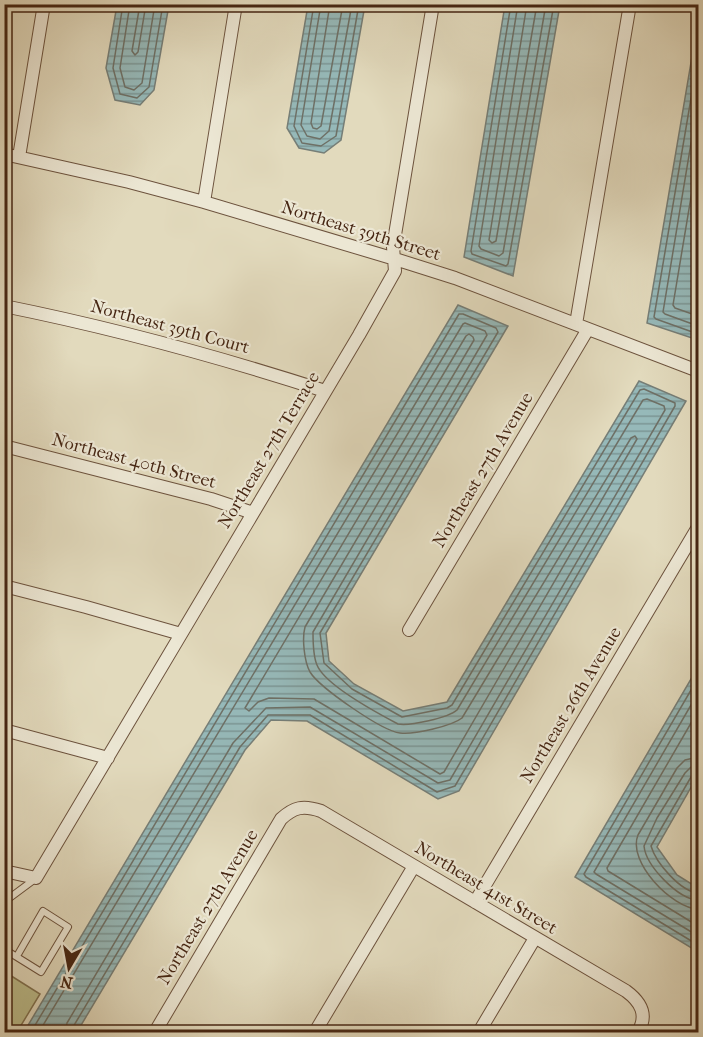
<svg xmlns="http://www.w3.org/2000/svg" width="703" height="1037" font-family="'IM FELL French Canon',serif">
  <defs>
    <pattern id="water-rules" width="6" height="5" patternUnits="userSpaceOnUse" patternTransform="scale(1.5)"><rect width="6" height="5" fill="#96b9b9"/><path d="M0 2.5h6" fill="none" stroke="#7c9695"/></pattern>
  </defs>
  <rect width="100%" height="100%" fill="#e2dabd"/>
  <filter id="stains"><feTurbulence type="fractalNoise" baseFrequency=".00333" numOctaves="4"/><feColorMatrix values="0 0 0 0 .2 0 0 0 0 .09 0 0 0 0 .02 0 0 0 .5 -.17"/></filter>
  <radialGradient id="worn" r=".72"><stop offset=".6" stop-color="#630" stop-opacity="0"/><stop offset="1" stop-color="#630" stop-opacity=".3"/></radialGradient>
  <path fill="#bcbd8c" stroke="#817250" stroke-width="1.5" d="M5 972 40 994 17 1032H5Z"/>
  <path fill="url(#water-rules)" stroke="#767e77" stroke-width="1.5" d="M117 5H169L154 90 140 105 115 100 106 68Z
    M308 5H365L341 140 324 153 299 148 287 128Z
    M505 5H560L513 276 464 257Z
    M698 21V340L647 323Z
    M458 305 508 326 326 633 329 661 354 684 403 711 447 702 639 381 686 401 459 791 438 799 307 721 271 720 245 750 77 1032H24Z
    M698 667V775L657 847 677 875 698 888V952L575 877Z"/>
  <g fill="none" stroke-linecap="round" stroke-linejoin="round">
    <path stroke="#6e7066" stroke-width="1.5" d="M123 4 113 68 120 94 137 98 149 87 163 4
      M130 4 120 68 125 87 134 90 142 83 155 4
      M140 4 132 51 135 55 138 52 146 4
      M314 4 294 126 302 143 321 146 336 136 359 4
      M321 4 301 125 307 136 320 139 329 131 352 4
      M330 4 311 123 313 128 317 129 321 126 343 4
      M511 4 471 251 472 254 506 266 508 264 554 4
      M518 4 479 246 481 249 499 256 503 253 546 4
      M527 4 489 240 492 243 496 241 537 4
      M698 57 654 317 656 319 698 334
      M698 101 663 312 665 314 698 326
      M698 155 673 305 675 308 698 316
      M469 334 473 337 474 340 305 627C302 638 304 661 310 672 320 688 382 731 400 733 413 735 452 726 462 718L631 438 635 436 637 439 444 772 440 774 314 699 269 698 258 702 249 711 245 708 466 336Z
      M698 678 584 874 586 877 698 945
      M698 693 594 872 596 874 698 936
      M698 711 607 868 608 871 698 926
      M698 757 685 760 677 768 638 835C627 862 672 908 698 909
      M698 766 691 767 685 773 657 818 644 846C646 866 678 899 698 900
      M698 774 691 777 651 846C656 863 680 891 698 893
      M31 1032 459 314H463L496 328 498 332 320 633 324 663 352 689 402 717 447 708 452 705 640 390 644 389 675 403V406L455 786 437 792 310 715H268L240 747 73 1027 72 1032
      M39 1032 463 324 465 323 485 331 487 335 313 632C313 642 313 656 317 665 325 685 379 714 398 724 410 726 448 718 457 710L643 400 647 399 664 406 665 410 450 780 438 783 310 707 266 708 233 743 67 1023 65 1032"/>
    <g stroke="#6d533e" stroke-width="8">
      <path id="service" d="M4 902 35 879
        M4 949 41 972 68 927 43 911 17 956"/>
    </g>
    <g stroke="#6d533e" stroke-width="14">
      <path id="minor" d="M4 154 129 182 204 202 395 259 455 278 698 371
        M19 157 44 4
        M204 202 236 4
        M4 306C113 328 220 357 325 391
        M576 324 630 4
        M4 446 211 499 253 513
        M4 586 86 607 181 634
        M409 630 588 329
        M4 730 108 758
        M4 871 36 878 359 335 395 271 393 247 433 4
        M475 902 698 527
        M155 1032 281 819C294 807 303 805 321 811L626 991C641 1002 648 1015 638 1032
        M315 1032 414 866
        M479 1032 535 938"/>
    </g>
    <use href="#service" stroke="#ece7d4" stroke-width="6"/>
    <use href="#minor" stroke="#ece7d4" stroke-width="12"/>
  </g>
  <g text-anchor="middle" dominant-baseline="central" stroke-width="4.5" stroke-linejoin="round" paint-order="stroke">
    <g font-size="18" fill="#462613" stroke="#ece7d4">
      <text transform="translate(361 231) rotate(17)">Northeast 39th Street</text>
      <text transform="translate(170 327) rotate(15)">Northeast 39th Court</text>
      <text transform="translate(269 450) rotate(-59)">Northeast 27th Terrace</text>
      <text transform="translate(134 461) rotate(15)">Northeast 40th Street</text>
      <text transform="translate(483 470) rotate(-59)">Northeast 27th Avenue</text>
      <text transform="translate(571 705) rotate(-59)">Northeast 26th Avenue</text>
      <text transform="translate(486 888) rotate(31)">Northeast 41st Street</text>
      <text transform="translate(208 907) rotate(-59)">Northeast 27th Avenue</text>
    </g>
  </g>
  <rect width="703" height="1037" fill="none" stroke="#e2dabd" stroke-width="24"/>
  <rect x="6" y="6" width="691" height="1025" fill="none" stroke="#462613" stroke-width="3"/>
  <rect x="12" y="12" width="679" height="1013" fill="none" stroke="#462613" stroke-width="1.5"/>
  <g transform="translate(69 968) rotate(190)" stroke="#ece7d4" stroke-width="4.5" paint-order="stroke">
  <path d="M0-4.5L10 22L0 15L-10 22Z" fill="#462613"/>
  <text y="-9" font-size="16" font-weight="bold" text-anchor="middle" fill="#462613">N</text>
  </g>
  <rect width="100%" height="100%" filter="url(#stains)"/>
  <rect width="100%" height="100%" fill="url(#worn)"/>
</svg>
